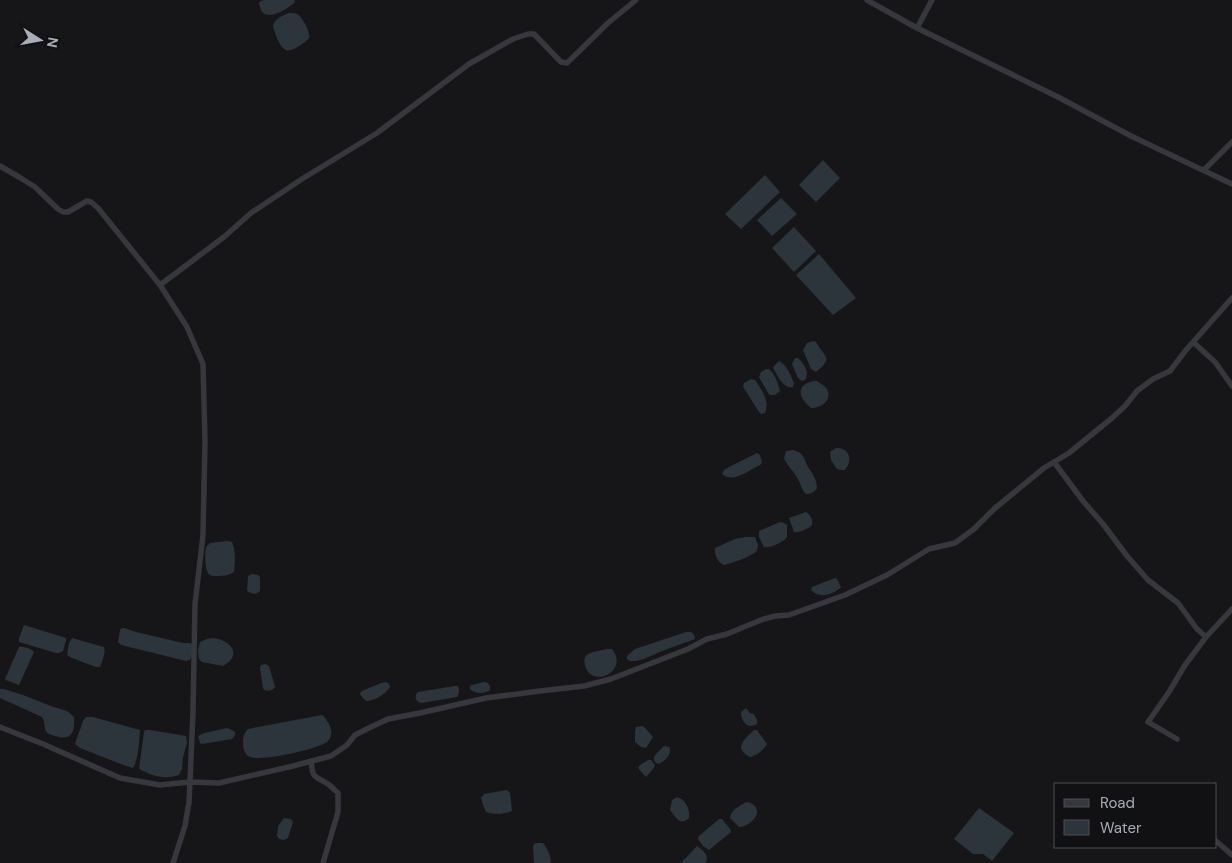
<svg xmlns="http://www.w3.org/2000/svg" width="1232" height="863" font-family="'DM Sans',sans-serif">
  <rect width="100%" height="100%" fill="#161618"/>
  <path fill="#2c353c" d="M264 0H295L294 3C284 11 261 26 259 2Z
    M289 13C290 13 297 13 297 14 302 16 311 33 309 38 306 42 291 53 286 50 279 47 275 33 273 26 275 18 282 16 289 13Z
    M823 160 840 178 816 202 799 185Z
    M765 175 780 192 741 229 725 214Z
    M781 198 797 214 772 236 757 220Z
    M794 227 816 251 794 272 772 248Z
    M819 254 856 298 833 315 796 275Z
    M814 341 816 342C825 358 834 357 816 372L811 369 803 350 807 343Z
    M795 358H798C804 364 810 372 805 380L802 381 798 378 792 364Z
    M779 361C787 365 790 374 794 383L793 387C783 389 778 376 773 368L774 366Z
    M766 369H769C775 374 778 383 780 391L775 395H770L768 393 759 377 761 372Z
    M751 379 755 380C762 390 770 401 765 413L761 414C754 406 750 396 743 387L744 383Z
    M817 381C820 383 825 386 827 389 833 401 820 408 811 408 804 402 796 393 804 385 809 382 811 381 817 381Z
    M836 448C850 448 853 460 845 470H841L837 469 831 460 830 452Z
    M793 450C802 452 804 457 807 465 812 474 816 476 817 488 815 492 810 494 806 494 801 489 801 484 798 479 794 471 787 466 784 458L786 451Z
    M757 453 760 455 762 463 760 465C749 470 733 484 722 474L724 470 727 468Z
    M806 512C811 515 813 520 812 525 808 529 799 533 794 532L789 518Z
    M780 522 784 523 787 525V537C783 542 770 549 764 547L759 537V531Z
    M746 537H755L758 545 757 551C748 558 735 562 724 565 718 563 714 554 715 548L735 539Z
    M227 541 232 542C236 551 235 562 234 572 229 575 224 576 218 576 216 576 211 576 210 575 204 572 205 553 206 547L210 543Z
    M252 574 258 575 260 577V591C256 595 252 594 247 591L248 576Z
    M835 578 837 579 841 587C833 595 819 599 811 590L812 587Z
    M24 625 66 638V641L63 651 59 653H56L19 642V638Z
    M122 628H124L136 632 183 643H190L193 645 192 655 190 660 186 661 121 645 118 642 120 630Z
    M686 632C691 631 695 633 695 639L662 651 644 659 636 661H630L627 659V656L635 649Z
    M72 638 104 647C106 653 102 661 100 667H96L72 658 67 655 69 643Z
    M213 638C231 640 243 655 223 666L202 662 199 659 198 650 200 642 207 639Z
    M19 647C23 646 32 649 34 652L19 685 6 680 5 679Z
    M607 649H612C630 671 591 690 585 665 581 651 597 652 607 649Z
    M265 664 269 666 275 687C272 691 269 691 264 690L263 688 260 668 261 665Z
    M386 682 389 684 390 687C386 694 374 701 366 701L361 696 360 693 362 691 381 683Z
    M484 682 488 683 490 686V690C485 694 474 694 470 689V686L472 685Z
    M455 686H458C460 690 459 694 457 697L421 703C415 701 414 696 418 692Z
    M0 689H4L23 695 51 706 67 711 74 717C76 740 65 741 47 733 43 728 46 722 42 717L0 698Z
    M746 708 750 713 754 714 757 720V724C747 730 741 721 741 712Z
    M322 715C329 721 336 734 327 742 318 749 258 763 248 756 244 753 243 747 243 742 243 737 244 733 248 729Z
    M86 717H93L140 730C139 741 139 758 133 768L126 766 80 748 75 744 83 721Z
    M643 726 647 730 653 737 646 748 641 747 635 742V731L636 727Z
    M227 728 232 730 235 732V735L232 739 202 744 200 743 198 736 204 733Z
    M145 730H150L186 736 187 743 183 757 182 769 179 775C163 780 153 776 139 769L144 732Z
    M754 730H757L767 744C764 750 756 756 750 757 733 748 744 740 754 730Z
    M664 746 669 747C673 753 665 762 658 764L654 761V757L656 754Z
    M648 760H651L655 765 653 769 646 777 638 768 640 765Z
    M507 790 510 793 512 811C504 814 494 815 486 812L484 808 481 798 484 794Z
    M677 797C686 800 690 809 689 818 680 827 676 817 670 810L672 800Z
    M746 802C753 802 760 809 756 816 753 822 745 827 739 827L730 818C731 809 739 807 746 802Z
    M979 808 1014 833 992 861 983 854H973L954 839Z
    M284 818 291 819 293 822 288 838 284 840 279 839 277 836 278 826Z
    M719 819H722L730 829 731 832 709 850 703 846 698 839 699 836Z
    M536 843H543C547 848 551 856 551 862L550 863H534L533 847 534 844Z
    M697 846C703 850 711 857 705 863H681Z"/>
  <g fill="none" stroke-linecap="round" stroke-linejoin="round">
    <path stroke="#37383d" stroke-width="5.5" d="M867 0 917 28 1058 97 1131 136 1232 184
      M917 28 932 0
      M0 166 19 177 35 187 58 209 63 212H68L87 201 91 202 98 208 160 285 187 327 203 364 205 441 203 535 195 604 193 712 190 782 189 802 185 826 173 863
      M1204 170 1232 142
      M160 285 224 237 251 213 302 179 377 133 469 64 513 39 528 34H534L561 62 567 63 608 23 636 0
      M1193 342 1215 362 1232 386
      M1054 462 1083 501 1103 524 1127 556 1148 580 1178 603 1197 629 1206 637
      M0 727 43 744 120 778 160 785 190 782 219 783 293 766 331 756 347 745 355 735 369 728 388 719 420 713 486 698 540 691 584 686 611 679 688 649 707 639 727 634 761 620 775 616 789 615 845 595 887 575 929 549 955 543 974 529 994 509 1044 468 1069 453 1112 418 1125 406 1137 391 1153 379 1170 371 1186 350 1232 298
      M1177 739 1148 722 1169 692 1185 665 1206 637 1232 609
      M311 761C313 780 314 775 328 784 332 787 335 790 338 793V812L323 863
      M1216 841 1232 855"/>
  </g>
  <rect x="1054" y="783" width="162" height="65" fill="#111113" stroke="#4d4f55"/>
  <rect x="1064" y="799" width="25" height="8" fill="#37383d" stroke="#4d4f55"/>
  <text x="1100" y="808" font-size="15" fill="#a8adb8">Road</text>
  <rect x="1064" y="820" width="25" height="15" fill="#2c353c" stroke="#4d4f55"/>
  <text x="1100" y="833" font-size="15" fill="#a8adb8">Water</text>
  <g transform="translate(40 40) rotate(101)" stroke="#111113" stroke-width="4" paint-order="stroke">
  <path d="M0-4L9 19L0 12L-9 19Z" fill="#a8adb8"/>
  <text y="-8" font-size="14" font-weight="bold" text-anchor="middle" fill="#a8adb8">N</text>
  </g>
</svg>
